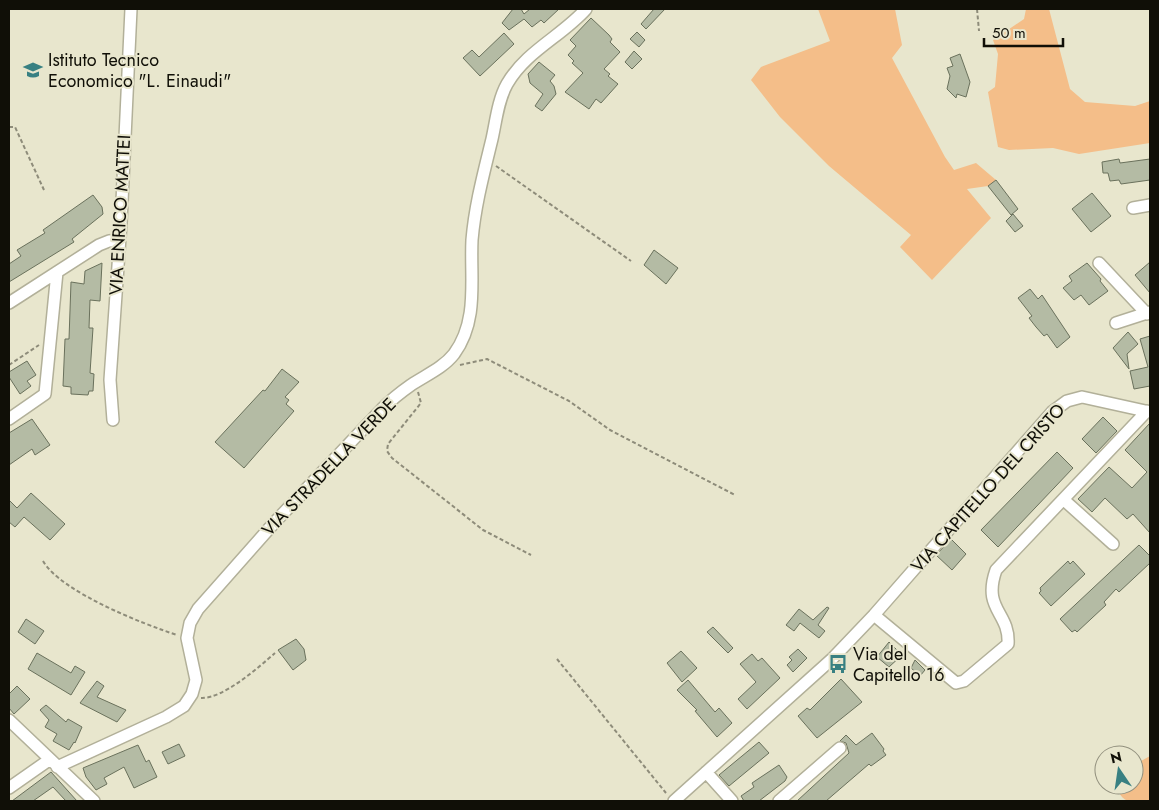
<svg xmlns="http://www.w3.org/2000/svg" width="1159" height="810" font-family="Jost,sans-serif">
  <rect width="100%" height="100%" fill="#e8e6cd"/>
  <path fill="#f4be89" d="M818 9H895L902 45 892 58 945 157 954 170 976 163 996 180 988 186 967 189 991 218 932 280 900 247 911 235 829 166 780 117 751 80 761 67 830 41Z
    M1026 9H1049L1070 89 1085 102 1135 106 1150 101V143L1079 154 1053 148 1009 150 998 147 988 92 995 87 998 54 993 40 1024 19Z
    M1150 756V801C1131 801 1123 806 1116 785H1134V765Z"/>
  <path fill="#b4bba4" stroke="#6a715c" d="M513 9H521L524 14 530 9H559L544 23 541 20 532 27 524 19 509 30 502 23Z
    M654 9H665L646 29 641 24Z
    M591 18 609 35 612 39 610 42 620 52 604 69 610 74 608 76 618 84 601 103 596 99 589 109 565 92 583 73 572 63 574 61 568 55 576 46 570 40Z
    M637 32 645 40 639 47 630 39Z
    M504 33 514 44 480 76 463 58 472 50 479 57Z
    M634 51 642 59 632 69 625 62Z
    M960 54 970 82 966 97 957 94 956 98 947 89 950 76 947 68 953 66 950 58Z
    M539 62 555 75 550 81 554 86 556 94 542 111 535 106 543 94 530 83 528 74Z
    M1119 159 1120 163 1150 159V180L1121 184 1119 180 1110 181 1108 173H1103L1102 162Z
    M996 180 1018 209 1011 215 988 186Z
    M1092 193 1111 216 1091 232 1072 209Z
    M93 195 102 207 103 214 72 239 74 242 9 282V264L21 256 17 250 45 233 43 230Z
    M1013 214 1023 226 1015 232 1006 221Z
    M654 250 678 268 666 284 644 265Z
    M1150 262V293L1135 275Z
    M102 263 100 301 90 300 89 328H93L90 373 94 374 93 391H89L88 395 71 394V387L63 386 65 339H69L71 282 84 284 85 271Z
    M1087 263 1101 279 1100 281 1108 291 1089 305 1081 295 1074 300 1063 288 1072 281 1069 276Z
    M1030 289 1038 299 1042 295 1070 337 1057 348 1047 334 1044 336 1036 327 1029 318 1032 316 1018 298Z
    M1128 332 1138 344 1127 354 1129 369 1113 348Z
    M1150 336V386L1134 389 1130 371 1148 367 1140 339Z
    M27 361 36 375 27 381 31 386 20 394 9 377V372Z
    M282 369 299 382 285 397 289 400 286 404 294 411 244 468 215 442 263 390 265 391Z
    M1103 417 1117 431 1096 453 1082 439Z
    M32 419 50 445 35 455 32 449 9 465V433Z
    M1150 423V533L1133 514 1127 519 1105 498 1092 512 1078 499 1109 467 1132 488 1147 472 1125 450Z
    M1057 452 1073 468 998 547 981 530Z
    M31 493 65 524 50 540 24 517 15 527 9 522V500L17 508Z
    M951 539 966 554 952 570 936 555Z
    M1139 545 1150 556V563L1119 592 1116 589 1104 602 1106 605 1077 632 1075 630 1072 632 1060 619Z
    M1068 561 1070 564 1073 561 1085 574 1051 606 1039 593 1041 591 1040 588Z
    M827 607 829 608 818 625 825 631 819 638 800 623 794 631 786 625 799 609 813 620Z
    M26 619 44 631 35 644 18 632Z
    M713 627 733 648 728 653 707 632Z
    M296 639 304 649 306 660 293 670 278 650Z
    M889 642 902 655 889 667 877 657Z
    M798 649 807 658 793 672 787 665 792 660 789 657Z
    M681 651 697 668 682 682 667 663Z
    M37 653 71 673 75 666 85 672 71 695 28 669Z
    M752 654 758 661 762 658 780 678 747 709 738 699 756 682 740 664Z
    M915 660 925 670 920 676 911 668Z
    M841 679 862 702 817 738 798 716 807 708 810 710Z
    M688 680 715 712 719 708 732 723 717 737 695 711 697 710 677 690Z
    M97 681 104 686 97 697 126 710 117 722 80 703Z
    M17 686 30 699 14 714 9 708V694Z
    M46 705 66 722 68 719 82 727 75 743 74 742 69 750 53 741 57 734 45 727 49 720 40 710Z
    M872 733 884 749 883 751 886 755 871 766 869 764 826 801H797L849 753 846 743 840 741 846 735 856 745Z
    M759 742 769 753 729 786 719 775Z
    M179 744 185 756 168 764 162 752Z
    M138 745 146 762 149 760 157 777 134 788 124 767 104 778 107 784 96 790 86 777 83 768Z
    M779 765 787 777 785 781 759 801H744L741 796 754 787 752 783Z
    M51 772 77 801H66L53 787 33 801H12Z"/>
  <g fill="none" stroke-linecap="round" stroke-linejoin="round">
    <g stroke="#b2b099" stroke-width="14">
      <path id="minor" d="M1133 208 1150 205
        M1099 263 1147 314
        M9 303 99 245 109 241 119 240
        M1116 323 1150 312
        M9 419 45 394 57 272
        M113 420 110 380 121 223 131 9
        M1064 500 1113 544
        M874 615 956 683 964 681 1008 644C1010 612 982 610 996 570L1147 411
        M9 720 94 801
        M57 767 166 717 184 706 192 694 196 680 187 638 190 623 198 609 274 523 382 409C391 400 401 392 411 385 426 375 443 368 454 354 479 320 470 278 472 240 475 205 484 172 492 139 496 121 498 100 507 84 526 51 562 36 586 9
        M706 772 732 801
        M9 788 49 760
        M674 801 832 659 874 615 1052 412 1067 401 1082 397 1150 412
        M779 801 840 748"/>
    </g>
    <path stroke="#8e8c7a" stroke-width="2" stroke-dasharray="4 2.5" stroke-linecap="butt" d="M977 9 979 31
      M9 127H15L44 190
      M496 166 631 261
      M9 365 39 345
      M460 365 487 359 569 401 610 430 735 495
      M418 392 421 403 388 444 387 451 392 458 483 530 531 555
      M43 561C61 592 143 624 177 635
      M557 659 666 793
      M201 698C223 699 259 667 275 653"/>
    <use href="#minor" stroke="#fff" stroke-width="11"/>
  </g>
  <defs>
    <g id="school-bare" transform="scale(1.5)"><path d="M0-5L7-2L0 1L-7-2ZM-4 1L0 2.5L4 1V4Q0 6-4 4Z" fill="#388082" stroke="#e8e6cd" stroke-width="2.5" paint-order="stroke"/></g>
    <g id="bus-bare" transform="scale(1.5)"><path d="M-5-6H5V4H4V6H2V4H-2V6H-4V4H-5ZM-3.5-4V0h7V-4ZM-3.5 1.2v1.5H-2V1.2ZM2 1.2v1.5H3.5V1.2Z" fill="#388082" stroke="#e8e6cd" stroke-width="2.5" paint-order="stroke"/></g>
  </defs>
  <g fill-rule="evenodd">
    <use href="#school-bare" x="33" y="70"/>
    <use href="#bus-bare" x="838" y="664"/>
  </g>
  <g text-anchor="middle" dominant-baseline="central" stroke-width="4" stroke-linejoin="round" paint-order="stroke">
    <g font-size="18" fill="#100f07" stroke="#e8e6cd" text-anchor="start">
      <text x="48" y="60">Istituto Tecnico<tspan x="48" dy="21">Economico "L. Einaudi"</tspan></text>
      <text x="853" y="654">Via del<tspan x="853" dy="21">Capitello 16</tspan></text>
    </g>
    <g font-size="18" fill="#100f07" stroke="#e8e6cd">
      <text transform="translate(120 215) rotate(-87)">VIA ENRICO MATTEI</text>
      <text transform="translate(329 467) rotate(-46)">VIA STRADELLA VERDE</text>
      <text transform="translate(988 488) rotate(-48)">VIA CAPITELLO DEL CRISTO</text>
    </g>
  </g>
  <rect width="1159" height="810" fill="none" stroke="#100f07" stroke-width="20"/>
  <g transform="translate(1119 770) rotate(347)"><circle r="24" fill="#e8e6cd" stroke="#92907e"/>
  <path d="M0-4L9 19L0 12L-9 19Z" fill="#388082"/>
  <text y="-8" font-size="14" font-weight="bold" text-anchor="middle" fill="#100f07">N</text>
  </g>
  <path d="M984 38v8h79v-8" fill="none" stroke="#100f07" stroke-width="2.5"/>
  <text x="992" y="38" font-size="15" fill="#100f07" stroke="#e8e6cd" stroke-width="4" paint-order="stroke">50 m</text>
</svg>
